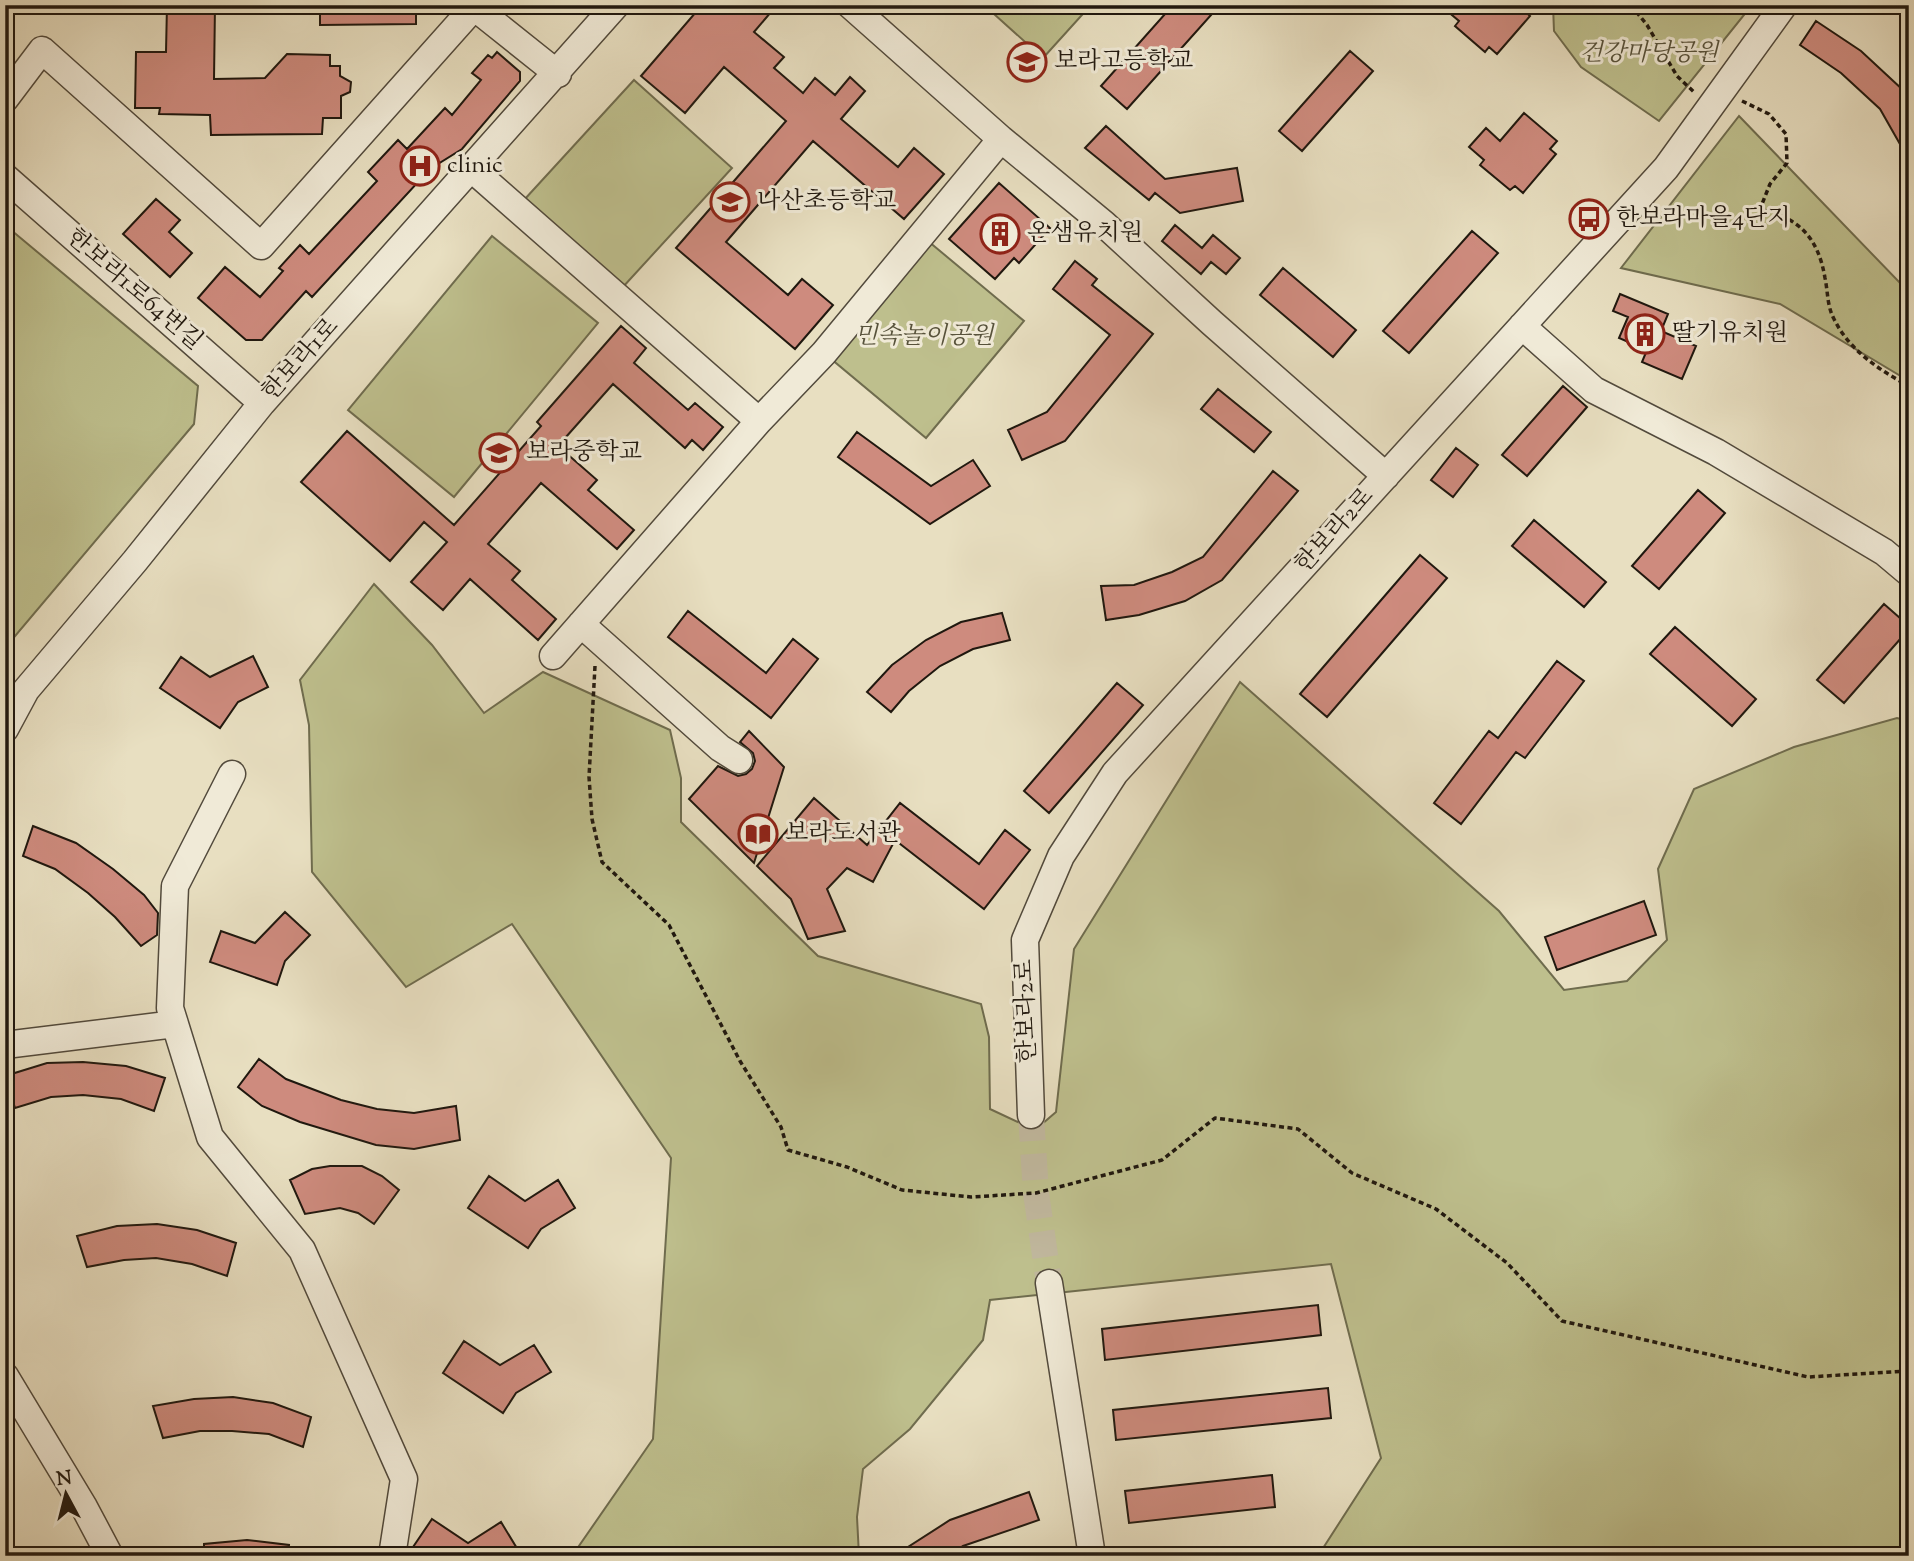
<svg xmlns="http://www.w3.org/2000/svg" width="1914" height="1561" font-family="'Sorts Mill Goudy','Noto Serif KR',serif">
  <rect width="100%" height="100%" fill="#e8dfc1"/>
  <filter id="stains"><feTurbulence type="fractalNoise" baseFrequency=".00286" numOctaves="4"/><feColorMatrix values="0 0 0 0 .2 0 0 0 0 .09 0 0 0 0 .02 0 0 0 .5 -.17"/></filter>
  <radialGradient id="worn" r=".72"><stop offset=".6" stop-color="#630" stop-opacity="0"/><stop offset="1" stop-color="#630" stop-opacity=".3"/></radialGradient>
  <path fill="#bebf8d" stroke="#6f6c4e" stroke-width="2" d="M984 5H1091L1043 58Z
    M1553 5H1752L1659 121 1581 67 1554 31Z
    M634 80 732 168 622 288 524 200Z
    M1739 116 1901 284 1909 289V381L1780 304 1621 268Z
    M5 225 198 386 194 424 5 648Z
    M492 236 598 323 454 497 348 410Z
    M922 236 1024 321 926 438 824 353Z
    M374 584 432 645 484 713 543 672 670 730 681 778V822L818 956 981 1004 989 1037 990 1109 1035 1130 1056 1112 1074 949 1240 682 1499 911 1564 990 1627 981 1667 940 1658 869 1694 789 1794 747 1897 718 1909 721V1556H1318L1381 1458 1331 1264 990 1300 983 1340 910 1429 863 1469 857 1517 859 1556H572L653 1439 671 1158 512 924 406 987 312 872 309 725 300 680Z"/>
  <path fill="#ce8b7e" stroke="#20180f" stroke-width="2" d="M167 5H215L214 79 265 78 287 54 330 55V66H340V76L351 82 350 92 341 96V118H323L322 134 211 135 210 115 159 114 160 108H135L136 52H166Z
    M320 5H416V24L320 25Z
    M702 5H777L754 32 784 57 774 68 803 93 815 78 835 95 850 77 865 91 841 119 898 167 914 148 944 174 904 219 813 141 726 242 788 295 802 279 833 305 795 349 676 248 786 121 724 67 685 113 641 76Z
    M1173 5H1220L1127 109 1101 86Z
    M1440 5H1519L1530 16 1497 54 1489 47 1485 52 1455 26 1459 21Z
    M1816 21 1861 51 1904 91 1909 98V160L1880 109 1841 73 1800 45Z
    M1350 51 1373 71 1302 151 1279 131Z
    M497 52 520 72V81L462 149 430 169 312 297 306 291 262 340H246L198 298 225 267 260 297 283 271 279 268 300 245 309 254 377 181 368 172 398 140 407 149 445 108 452 115 481 80 472 73 488 55 492 58Z
    M1524 113 1557 141 1550 149 1556 154 1523 193 1515 186 1510 190 1480 165 1484 160 1469 147 1486 128 1500 141Z
    M1106 126 1165 179 1237 168 1243 201 1180 213 1155 193 1149 200 1085 148Z
    M999 183 1050 228 1019 263 1014 258 995 279 949 239Z
    M156 199 180 220 169 232 192 253 170 277 123 234Z
    M1175 225 1202 248 1213 235 1240 258 1226 274 1211 262 1201 274 1162 241Z
    M1472 231 1498 253 1409 353 1383 331Z
    M1075 261 1097 279 1092 285 1153 334 1065 441 1022 460 1008 430 1047 412 1110 335 1053 289Z
    M1283 268 1356 330 1333 357 1260 295Z
    M1620 294 1668 314 1661 331 1696 346 1682 379 1642 362 1647 350 1619 338 1628 317 1613 311Z
    M621 326 646 348 634 363 688 410 695 403 723 427 703 450 692 440 685 448 613 384 558 446 597 480 588 490 634 530 617 549 541 483 488 544 520 571 512 580 556 619 538 640 470 579 443 610 411 582 447 542 424 522 390 561 301 482 347 431 454 525 541 426 537 422Z
    M1563 386 1587 407 1527 476 1502 455Z
    M1218 389 1271 432 1254 452 1201 409Z
    M857 432 931 486 973 460 990 486 930 524 838 457Z
    M1456 448 1478 465 1453 497 1431 480Z
    M1273 471 1298 491 1222 580 1185 601 1139 615 1106 620 1101 586 1134 585 1172 572 1203 557Z
    M1698 490 1725 513 1659 589 1632 566Z
    M1534 520 1606 582 1584 607 1512 546Z
    M1420 555 1447 578 1327 717 1300 694Z
    M1884 604 1909 626V629L1844 703 1817 680Z
    M688 611 766 673 793 639 818 659 771 718 668 637Z
    M1002 613 1010 640 973 649 940 666 909 691 891 712 867 692 892 665 926 640 961 622Z
    M1675 627 1756 699 1732 726 1650 654Z
    M253 656 268 687 238 702 220 728 160 688 181 657 210 677Z
    M1557 661 1584 681 1525 758 1516 752 1461 824 1434 803 1489 731 1498 738Z
    M1117 683 1143 705 1049 813 1024 791Z
    M749 731 784 767 754 863 689 799 718 766 738 776 746 774 752 769 755 761 753 753 740 742Z
    M814 798 867 845 900 803 979 864 1005 830 1030 850 984 909 895 840 873 882 847 868 827 889 845 931 808 939 791 899 757 866Z
    M33 826 76 843 113 869 144 895 158 913 157 935 141 946 115 917 88 893 55 869 23 856Z
    M1644 901 1656 935 1557 970 1545 937Z
    M285 912 310 935 285 961 277 985 210 962 221 931 255 943Z
    M259 1059 286 1079 341 1100 377 1109 414 1113 456 1106 460 1140 414 1149 376 1145 300 1122 262 1106 238 1087Z
    M83 1062 126 1066 165 1078 154 1111 121 1099 83 1095 51 1097 15 1108 5 1076 47 1063Z
    M330 1166H362L382 1176 399 1190 374 1224 358 1213 340 1208 305 1214 290 1180 312 1169Z
    M489 1176 525 1201 558 1180 575 1208 541 1229 528 1248 468 1208Z
    M157 1224 197 1230 236 1243 227 1276 192 1264 156 1258 124 1260 87 1267 77 1236 117 1226Z
    M1318 1305 1321 1335 1105 1360 1102 1329Z
    M464 1341 500 1365 534 1345 551 1372 516 1393 503 1413 443 1373Z
    M1328 1388 1331 1418 1116 1440 1113 1410Z
    M233 1397 273 1403 311 1417 303 1447 269 1434 232 1431H200L163 1438 153 1406 194 1399Z
    M1272 1475 1275 1507 1129 1523 1125 1491Z
    M1029 1492 1039 1520 963 1546 948 1556H894L950 1520Z
    M432 1519 468 1543 501 1522 518 1550 509 1556H419L411 1550Z
    M247 1540 289 1545 288 1556H204V1544Z"/>
  <g fill="none" stroke-linecap="round" stroke-linejoin="round">
    <path stroke="#c0b79d" stroke-width="26" stroke-dasharray="26 13" stroke-linecap="butt" d="M1031 1115 1036 1193 1049 1283"/>
    <g stroke="#524a3c" stroke-width="29">
      <path id="minor" d="M850 5 1001 139 1104 224 1212 323 1386 476
        M5 99 42 50 261 246 474 7 558 74
        M472 169 759 421 553 656
        M5 177 262 403
        M1522 326 1594 390 1716 452 1884 552 1909 573
        M759 421 824 353 1001 139
        M581 624 720 748 739 760
        M5 729 26 690 135 561 262 403 616 5
        M175 1024 170 1008 175 886 232 774
        M5 1045 175 1024 210 1137 302 1250 404 1479 392 1556
        M1031 1115 1025 940 1061 856 1115 773 1666 168 1784 5
        M1049 1283 1092 1556
        M5 1376 84 1507 110 1556"/>
    </g>
    <path stroke="#20180f" stroke-width="3.5" stroke-dasharray="5 3.5" stroke-linecap="butt" d="M1631 5 1647 25 1677 76 1695 93
      M1742 101 1769 114 1786 134 1787 163 1770 184 1760 209C1799 218 1818 237 1825 278 1828 292 1827 306 1834 319 1849 350 1879 370 1909 386
      M595 666 589 777 592 819 602 862 669 925 740 1061 781 1127 788 1150 847 1167 902 1190 971 1197 1036 1193 1162 1160 1215 1118 1298 1129 1352 1173 1436 1209 1507 1263 1562 1321 1808 1377 1909 1371"/>
    <use href="#minor" stroke="#f0ead7" stroke-width="26"/>
  </g>
  <defs>
    <g id="school-ring" transform="scale(2.0125)"><circle r="9.5" fill="#f0ead7" stroke="#8f2418" stroke-width="1.5"/><path d="M0-5L7-2L0 1L-7-2ZM-4 1L0 2.5L4 1V4Q0 6-4 4Z" fill="#8f2418"/></g>
    <g id="hospital-ring" transform="scale(2.0125)"><circle r="9.5" fill="#f0ead7" stroke="#8f2418" stroke-width="1.5"/><path d="M-5-5h3v3.5h4V-5h3V5h-3V1.5h-4V5h-3Z" fill="#8f2418"/></g>
    <g id="bus-ring" transform="scale(2.0125)"><circle r="9.5" fill="#f0ead7" stroke="#8f2418" stroke-width="1.5"/><path d="M-5-6H5V4H4V6H2V4H-2V6H-4V4H-5ZM-3.5-4V0h7V-4ZM-3.5 1.2v1.5H-2V1.2ZM2 1.2v1.5H3.5V1.2Z" fill="#8f2418"/></g>
    <g id="building-ring" transform="scale(2.0125)"><circle r="9.5" fill="#f0ead7" stroke="#8f2418" stroke-width="1.5"/><path d="M-4-6H4V6H1V3H-1V6H-4ZM-2.5-4.3h1.7v1.8h-1.7ZM.8-4.3h1.7v1.8H.8ZM-2.5-1h1.7V.8h-1.7ZM.8-1h1.7V.8H.8Z" fill="#8f2418"/></g>
    <g id="library-ring" transform="scale(2.0125)"><circle r="9.5" fill="#f0ead7" stroke="#8f2418" stroke-width="1.5"/><path d="M-6-4Q-3-5.5-.7-3.5V5Q-3 3-6 4ZM6-4Q3-5.5 .7-3.5V5Q3 3 6 4Z" fill="#8f2418"/></g>
  </defs>
  <g fill-rule="evenodd">
    <use href="#school-ring" x="1027" y="62"/>
    <use href="#hospital-ring" x="420" y="166"/>
    <use href="#school-ring" x="730" y="202"/>
    <use href="#bus-ring" x="1589" y="219"/>
    <use href="#building-ring" x="1000" y="234"/>
    <use href="#building-ring" x="1645" y="334"/>
    <use href="#school-ring" x="499" y="453"/>
    <use href="#library-ring" x="758" y="834"/>
  </g>
  <g text-anchor="middle" dominant-baseline="central" stroke-width="6" stroke-linejoin="round" paint-order="stroke">
    <g font-size="24" font-style="italic" fill="#57523b" stroke="#f0ead7">
      <text x="1649" y="54">건강마당공원</text>
      <text x="924" y="337">민속놀이공원</text>
    </g>
    <g font-size="24" fill="#20180f" stroke="#f0ead7" text-anchor="start">
      <text x="1054" y="62">보라고등학교</text>
      <text x="447" y="166">clinic</text>
      <text x="757" y="202">나산초등학교</text>
      <text x="1616" y="219">한보라마을4단지</text>
      <text x="1027" y="234">온샘유치원</text>
      <text x="1672" y="334">딸기유치원</text>
      <text x="526" y="453">보라중학교</text>
      <text x="785" y="834">보라도서관</text>
    </g>
    <g font-size="24" fill="#20180f" stroke="#f0ead7">
      <text transform="translate(134 290) rotate(41)">한보라1로64번길</text>
      <text transform="translate(301 360) rotate(-48)">한보라1로</text>
      <text transform="translate(1335 531) rotate(-48)">한보라2로</text>
      <text transform="translate(1027 1011) rotate(-92)">한보라2로</text>
    </g>
  </g>
  <rect width="1914" height="1561" fill="none" stroke="#e8dfc1" stroke-width="28"/>
  <rect x="7" y="7" width="1900" height="1547" fill="none" stroke="#20180f" stroke-width="3.5"/>
  <rect x="14" y="14" width="1886" height="1533" fill="none" stroke="#20180f" stroke-width="2"/>
  <g transform="translate(66 1494) rotate(353)" stroke="#f0ead7" stroke-width="5" paint-order="stroke">
  <path d="M0-5L12 26L0 18L-12 26Z" fill="#20180f"/>
  <text y="-10" font-size="19" font-weight="bold" text-anchor="middle" fill="#20180f">N</text>
  </g>
  <rect width="100%" height="100%" filter="url(#stains)"/>
  <rect width="100%" height="100%" fill="url(#worn)"/>
</svg>
